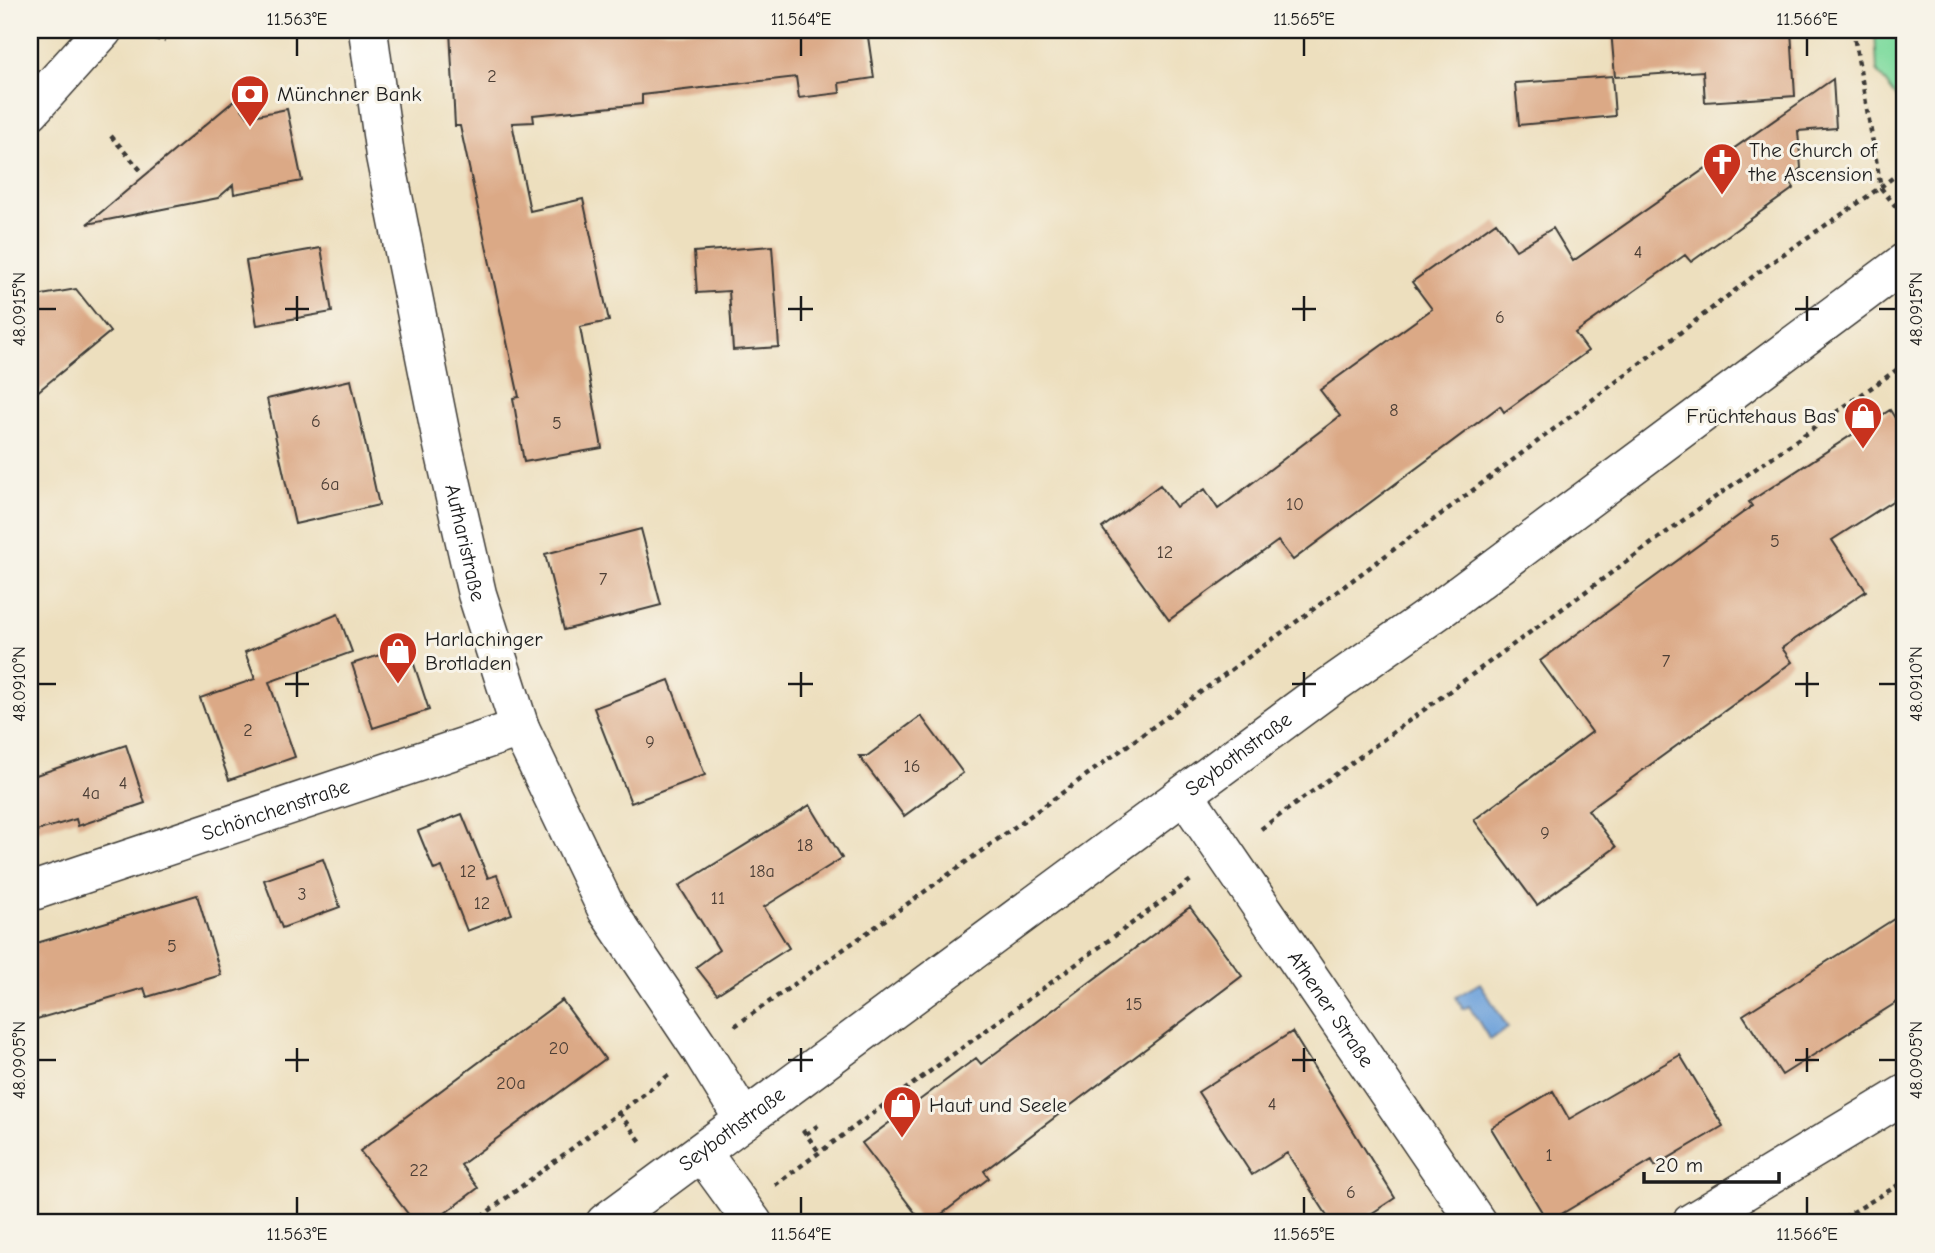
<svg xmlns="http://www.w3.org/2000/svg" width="1935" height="1253" font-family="'Comic Neue',sans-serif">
  <rect width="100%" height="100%" fill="#f7f3e8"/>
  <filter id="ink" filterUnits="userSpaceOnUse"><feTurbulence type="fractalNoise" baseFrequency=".0143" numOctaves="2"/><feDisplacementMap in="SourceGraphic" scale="14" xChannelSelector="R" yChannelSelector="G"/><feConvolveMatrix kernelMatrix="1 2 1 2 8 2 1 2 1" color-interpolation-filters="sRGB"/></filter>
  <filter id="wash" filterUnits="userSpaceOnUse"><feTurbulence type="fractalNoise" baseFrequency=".00686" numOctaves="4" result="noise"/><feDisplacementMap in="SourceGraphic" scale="28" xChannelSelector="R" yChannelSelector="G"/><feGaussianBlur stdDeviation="1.57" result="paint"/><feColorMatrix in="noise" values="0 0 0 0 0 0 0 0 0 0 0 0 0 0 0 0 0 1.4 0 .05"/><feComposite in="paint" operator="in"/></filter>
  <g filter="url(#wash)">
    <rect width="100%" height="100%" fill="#eddfbe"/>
    <path fill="#83dca1" stroke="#507c5e" stroke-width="2" d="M1875 30H1905V109L1877 71Z"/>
    <path fill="#6ea2da" stroke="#455f7b" stroke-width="2" d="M1480 983 1508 1028 1490 1040 1469 1006 1463 1009 1456 997Z"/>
    <g id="blocks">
      <path fill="#dba986" d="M450 30H867L874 78 839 83 840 93 799 98 796 77 642 95V104L533 115 534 122 512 123 530 211 583 199 609 321 580 327 602 448 524 462 513 398 519 397 460 126H455Z
        M1611 30H1791L1795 96 1705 102 1703 71 1615 77Z
        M1612 76 1615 116 1519 125 1515 83Z
        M1833 79 1836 128 1798 131 1801 168 1788 179 1794 188 1691 262 1685 255 1575 333 1588 351 1504 412 1500 406 1293 560 1278 541 1169 620 1102 528 1160 485 1176 507 1205 489 1218 509 1340 416 1320 390 1432 309 1412 282 1496 222 1516 250 1553 228 1573 261Z
        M235 100 248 117 287 109 302 181 234 194 233 185 218 198 87 224Z
        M772 246 779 347 733 350 729 291 697 293 694 252Z
        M321 248 332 312 257 325 246 261Z
        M76 289 110 332 30 398V297Z
        M351 380 379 505 295 524 267 399Z
        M1890 410 1905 434V493L1832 540 1866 591 1782 648 1792 662 1588 810 1616 847 1537 905 1474 820 1592 732 1540 661 1752 506 1749 502Z
        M641 529 661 605 564 630 545 554Z
        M338 614 352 652 269 682 295 757 229 780 200 698 255 679 245 652Z
        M408 646 429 710 373 728 352 664Z
        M669 680 705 775 631 803 594 708Z
        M921 716 963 773 904 816 859 756H867Z
        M126 745 145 803 78 826 76 819 30 833V777Z
        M810 805 842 858 764 907 789 948 717 994 696 967 719 950 679 886Z
        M462 814 488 878 497 875 512 914 467 931 442 867 434 870 418 831Z
        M323 859 340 907 282 928 264 880Z
        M197 895 221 975 147 997 144 988 30 1021V945Z
        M1190 907 1242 976 984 1171 989 1178 930 1223H923L862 1143 976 1058 981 1064Z
        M1905 912V997L1782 1075 1743 1015Z
        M562 1000 605 1059 461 1165 478 1188 432 1223H415L360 1151Z
        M1292 1032 1395 1198 1357 1223H1332L1287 1153 1252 1175 1198 1092Z
        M1680 1055 1723 1126 1655 1166 1652 1160 1548 1222 1491 1128 1553 1091 1569 1119Z"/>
    </g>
  </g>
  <g filter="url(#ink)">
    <use href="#blocks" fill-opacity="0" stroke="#3b3934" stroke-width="2"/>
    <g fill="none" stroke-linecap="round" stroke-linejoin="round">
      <g stroke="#3b3934" stroke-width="41">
        <g id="minor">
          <path id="s1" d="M368 30 385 156 442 441 477 594 520 728 607 910 701 1050 744 1120"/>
          <path id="s2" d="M1185 795 1477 1223"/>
          <path id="s3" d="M30 892 520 728"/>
          <path d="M702 1153 753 1223"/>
          <path id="s4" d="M605 1223 1329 687 1443 607 1905 262"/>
          <path d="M1691 1223 1905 1094"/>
        </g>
      </g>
      <g stroke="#3b3934" stroke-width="41">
        <path id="major" d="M30 111 103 30"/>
      </g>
      <path stroke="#3b3934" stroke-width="4.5" stroke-dasharray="5 5" stroke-linecap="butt" d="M1853 30 1881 188 1905 218
        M145 35 165 41
        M111 136 143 173
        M1261 829 1704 505 1905 364
        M735 1026C1079 784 1418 536 1751 278 1801 239 1856 208 1905 168
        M619 1113 642 1143
        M803 1130 819 1152
        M806 1134 820 1124
        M775 1185 1191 880
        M473 1223 669 1075
        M1835 1223 1905 1181"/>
      <use href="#minor" stroke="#fff" stroke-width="38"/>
      <use href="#major" stroke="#fff" stroke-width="38"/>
    </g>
  </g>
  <path fill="none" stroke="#1c1c1c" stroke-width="2.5" d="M297 38V56M801 38V56M1304 38V56M1807 38V56M297 296V321M801 296V321M1304 296V321M1807 296V321M38 309H56M285 309H309M788 309H813M1292 309H1316M1795 309H1819M1879 309H1896M297 672V697M801 672V697M1304 672V697M1807 672V697M38 684H56M285 684H309M788 684H813M1292 684H1316M1795 684H1819M1879 684H1896M297 1048V1072M801 1048V1072M1304 1048V1072M1807 1048V1072M38 1060H56M285 1060H309M788 1060H813M1292 1060H1316M1795 1060H1819M1879 1060H1896M297 1197V1214M801 1197V1214M1304 1197V1214M1807 1197V1214"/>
  <defs>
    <g id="bank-pin" transform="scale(2.0125)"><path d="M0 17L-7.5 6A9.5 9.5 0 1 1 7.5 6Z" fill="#c8321e" stroke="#f7f3e8"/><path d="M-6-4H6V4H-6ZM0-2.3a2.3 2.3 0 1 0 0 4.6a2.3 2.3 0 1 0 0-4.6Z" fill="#fff"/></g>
    <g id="church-pin" transform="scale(2.0125)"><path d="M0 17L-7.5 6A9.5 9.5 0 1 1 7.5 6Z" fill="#c8321e" stroke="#f7f3e8"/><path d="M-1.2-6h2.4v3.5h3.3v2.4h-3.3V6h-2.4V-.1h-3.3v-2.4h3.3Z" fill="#fff"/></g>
    <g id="shop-pin" transform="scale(2.0125)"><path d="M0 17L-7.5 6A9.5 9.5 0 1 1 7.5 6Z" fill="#c8321e" stroke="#f7f3e8"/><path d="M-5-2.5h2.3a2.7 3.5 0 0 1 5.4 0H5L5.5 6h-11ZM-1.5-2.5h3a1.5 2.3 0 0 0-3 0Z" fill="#fff"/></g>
  </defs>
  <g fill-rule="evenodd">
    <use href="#bank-pin" x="250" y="94"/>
    <use href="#church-pin" x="1722" y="162"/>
    <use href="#shop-pin" x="1863" y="416"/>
    <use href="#shop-pin" x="398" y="651"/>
    <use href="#shop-pin" x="902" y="1105"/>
  </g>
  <g text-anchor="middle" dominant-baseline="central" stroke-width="6" stroke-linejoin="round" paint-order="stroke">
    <g font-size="18" fill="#4c3f36">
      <text x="492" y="76">2</text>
      <text x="1638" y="252">4</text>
      <text x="1500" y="317">6</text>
      <text x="1394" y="410">8</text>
      <text x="316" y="421">6</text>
      <text x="557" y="423">5</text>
      <text x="330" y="484">6a</text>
      <text x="1295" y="504">10</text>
      <text x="1775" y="541">5</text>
      <text x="1165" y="552">12</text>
      <text x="603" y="579">7</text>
      <text x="1666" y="661">7</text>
      <text x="248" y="730">2</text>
      <text x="650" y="742">9</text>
      <text x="912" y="766">16</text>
      <text x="123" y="783">4</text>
      <text x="91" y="793">4a</text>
      <text x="1545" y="833">9</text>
      <text x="805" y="845">18</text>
      <text x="468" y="871">12</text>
      <text x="762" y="871">18a</text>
      <text x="302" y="894">3</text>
      <text x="718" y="898">11</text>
      <text x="482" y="903">12</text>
      <text x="172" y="946">5</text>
      <text x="1134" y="1004">15</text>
      <text x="559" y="1048">20</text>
      <text x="511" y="1083">20a</text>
      <text x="1272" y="1104">4</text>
      <text x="1549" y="1155">1</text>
      <text x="419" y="1170">22</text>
      <text x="1351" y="1192">6</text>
    </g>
    <g font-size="21" fill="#1c1c1c" stroke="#f7f3e8" text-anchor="start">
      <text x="277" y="94">Münchner Bank</text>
      <text x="1749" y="150">The Church of<tspan x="1749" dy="24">the Ascension</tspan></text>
      <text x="1836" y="416" text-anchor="end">Früchtehaus Bas</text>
      <text x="425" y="639">Harlachinger<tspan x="425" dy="24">Brotladen</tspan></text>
      <text x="929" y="1105">Haut und Seele</text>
    </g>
    <g font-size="21" fill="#1c1c1c" stroke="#f7f3e8">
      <text stroke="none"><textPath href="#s1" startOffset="522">Autharistraße</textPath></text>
      <text stroke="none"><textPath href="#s4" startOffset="788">Seybothstraße</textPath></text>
      <text stroke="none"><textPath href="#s3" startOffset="259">Schönchenstraße</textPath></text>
      <text stroke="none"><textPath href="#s2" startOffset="259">Athener Straße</textPath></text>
      <text stroke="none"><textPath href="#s4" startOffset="158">Seybothstraße</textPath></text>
    </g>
  </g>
  <rect width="1935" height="1253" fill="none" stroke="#f7f3e8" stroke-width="77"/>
  <path d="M1644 1172v10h135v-10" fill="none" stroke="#1c1c1c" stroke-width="3.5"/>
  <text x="1655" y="1172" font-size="21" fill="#1c1c1c" stroke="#f7f3e8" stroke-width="5" paint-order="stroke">20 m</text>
  <rect x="38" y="38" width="1858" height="1176" fill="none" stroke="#1c1c1c" stroke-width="2.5"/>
  <g font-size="18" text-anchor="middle" fill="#1c1c1c">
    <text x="297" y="25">11.563°E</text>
    <text x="801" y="25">11.564°E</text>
    <text x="1304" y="25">11.565°E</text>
    <text x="1807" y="25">11.566°E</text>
    <text transform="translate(19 309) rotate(-90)" y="6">48.0915°N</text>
    <text transform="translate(1916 309) rotate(-90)" y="6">48.0915°N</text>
    <text transform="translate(19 684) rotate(-90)" y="6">48.0910°N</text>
    <text transform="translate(1916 684) rotate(-90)" y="6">48.0910°N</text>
    <text transform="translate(19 1060) rotate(-90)" y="6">48.0905°N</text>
    <text transform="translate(1916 1060) rotate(-90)" y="6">48.0905°N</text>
    <text x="297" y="1240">11.563°E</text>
    <text x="801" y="1240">11.564°E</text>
    <text x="1304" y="1240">11.565°E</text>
    <text x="1807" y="1240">11.566°E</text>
  </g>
</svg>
